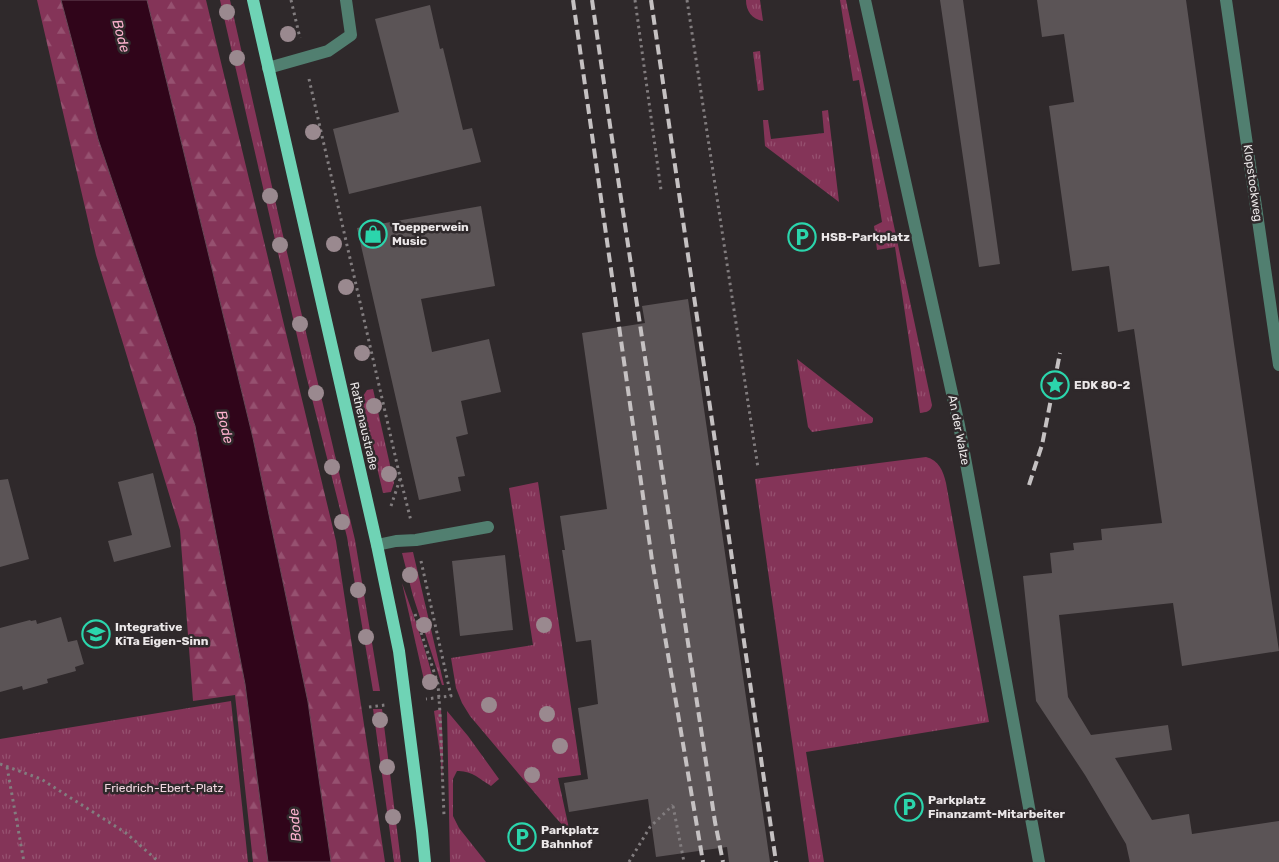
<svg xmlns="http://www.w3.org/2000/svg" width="1279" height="862" font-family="Rubik,sans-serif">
  <defs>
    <pattern id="grass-tufts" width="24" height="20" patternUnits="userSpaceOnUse" patternTransform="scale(1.25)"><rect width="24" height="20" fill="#843458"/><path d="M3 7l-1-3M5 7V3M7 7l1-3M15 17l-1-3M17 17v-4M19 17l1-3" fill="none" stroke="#965170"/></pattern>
    <pattern id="forest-firs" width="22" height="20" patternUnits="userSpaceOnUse" patternTransform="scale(1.25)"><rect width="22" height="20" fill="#843458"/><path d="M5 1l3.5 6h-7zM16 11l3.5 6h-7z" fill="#965170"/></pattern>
  </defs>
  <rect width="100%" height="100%" fill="#2f292b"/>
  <path fill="url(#grass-tufts)" d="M220 0H230L282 231 355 540 380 691H373L347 537 306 375Z
    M746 0H760L763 21C752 19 746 11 746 0Z
    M840 0H846L932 405C931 412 926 412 920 413L895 247 877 250 874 226 882 222 859 80 853 81Z
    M760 51 764 90 758 91 753 52Z
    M828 110 839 202 765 146 763 120H768L771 139 824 133 822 111Z
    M797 359 873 418V421L872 423 812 432 808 427Z
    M373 389 394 483 391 492 383 493 361 399 367 390Z
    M926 457C939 460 943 471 946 483L989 722 806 752 824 862H809L755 479Z
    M538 482 581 775 558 778 570 833 555 817 470 716 462 703 456 688 451 658 533 645 509 488Z
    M413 552 444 685H442L413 596 402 553Z
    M402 583C414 617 427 652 435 687L426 689Z
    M231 701 248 862H0V739Z
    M373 709H382L401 862H394Z
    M441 709 443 747 442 783 441 760 434 711Z
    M447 711 468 736 499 779 491 786C480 779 471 770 457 771L453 779V816L459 828 486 862H450Z"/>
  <path fill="url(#forest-firs)" d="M37 0H61L98 139 195 426 245 684 268 862H253L235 695 193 701 180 530 96 255Z
    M147 0H206L336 541 385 862H331L308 702 253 438Z"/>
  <path fill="#30051a" stroke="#684958" d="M61 0H147L253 438 308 702 331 862H268L245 684 195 426 98 139Z"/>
  <path fill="#5b5456" d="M940 0H963L1000 264 979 267Z
    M1037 0H1186L1234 344 1279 651 1182 666 1173 603 1059 615 1068 697 1091 735 1168 725 1172 750 1115 758 1152 820 1189 814 1192 834 1279 821V862H1130L1126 844 1085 775 1036 701 1023 576 1052 573 1050 553 1074 550 1073 543 1102 540 1101 529 1162 523 1134 329 1118 332 1109 266 1072 271 1049 106 1074 102 1064 34 1042 37Z
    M430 5 440 49 443 48 463 130 472 128 481 162 349 194 333 129 399 112 375 19Z
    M481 206 495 286 421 299 432 352 489 339 501 392 461 401 468 434 456 437 465 476 458 477 461 491 419 500 357 228Z
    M688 299 770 862H729L727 847 656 857 648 799 569 812 564 783 588 779 578 708 598 704 591 640 576 642 562 550H565L560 516 607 509 582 333 645 323 642 306Z
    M153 473 171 547 114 562 108 541 132 535 118 482Z
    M8 479 29 559 0 567V480Z
    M505 555 513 630 460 636 452 561Z
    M61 617 68 642 77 640 84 664 75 667 76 671 47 679 48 683 23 690 22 686 0 692V628L30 620 31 621 36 620 37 624Z"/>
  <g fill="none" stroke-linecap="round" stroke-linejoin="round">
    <path stroke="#827d7f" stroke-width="3" stroke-dasharray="2.5 4" stroke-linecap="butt" d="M291 0 300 38
      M635 0 661 190
      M687 0 758 468
      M309 79 400 477 411 521
      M391 506 400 479
      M421 561 451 696 426 699
      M415 614 438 684 440 713 444 816
      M369 707 385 705
      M0 764 41 779 126 833 159 862
      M7 767 24 862
      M673 806 684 862
      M629 862 650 827 673 805"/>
    <path stroke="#517f70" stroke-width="12" d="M865 0 959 425 1039 862
      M1226 0 1279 365
      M268 68 328 51 351 35 346 0
      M377 545 396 541 416 540 488 527"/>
    <path stroke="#6fd3b5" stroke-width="12" d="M253 0 377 545 399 651 422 831 425 862"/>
    <path stroke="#c5c1c2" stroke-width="4" stroke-dasharray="10 5" stroke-linecap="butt" d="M573 0 652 560 703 862
      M592 0 611 132 715 822 723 862
      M651 0 776 862
      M1029 485 1042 445 1060 353"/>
  </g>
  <g fill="#9a898f">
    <circle cx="227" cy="12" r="8"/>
    <circle cx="288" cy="34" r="8"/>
    <circle cx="237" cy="58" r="8"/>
    <circle cx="313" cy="132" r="8"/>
    <circle cx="270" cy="196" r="8"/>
    <circle cx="334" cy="244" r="8"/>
    <circle cx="280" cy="245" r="8"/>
    <circle cx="346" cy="287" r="8"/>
    <circle cx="300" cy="324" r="8"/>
    <circle cx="362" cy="353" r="8"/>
    <circle cx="316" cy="393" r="8"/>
    <circle cx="374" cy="406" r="8"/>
    <circle cx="332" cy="467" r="8"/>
    <circle cx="389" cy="474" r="8"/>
    <circle cx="342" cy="522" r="8"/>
    <circle cx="410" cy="575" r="8"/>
    <circle cx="358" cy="590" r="8"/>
    <circle cx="424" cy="625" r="8"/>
    <circle cx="544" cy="625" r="8"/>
    <circle cx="366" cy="637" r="8"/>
    <circle cx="430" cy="682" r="8"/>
    <circle cx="489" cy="705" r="8"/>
    <circle cx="547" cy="714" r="8"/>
    <circle cx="380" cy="720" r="8"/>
    <circle cx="560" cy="746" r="8"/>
    <circle cx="387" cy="767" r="8"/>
    <circle cx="532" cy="775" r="8"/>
    <circle cx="393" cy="817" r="8"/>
  </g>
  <defs>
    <g id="shop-ring" transform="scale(1.4375)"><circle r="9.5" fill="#2f292b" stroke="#2bd5ac" stroke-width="1.5"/><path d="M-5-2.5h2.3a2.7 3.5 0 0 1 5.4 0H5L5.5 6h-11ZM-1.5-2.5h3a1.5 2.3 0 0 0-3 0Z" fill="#2bd5ac"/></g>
    <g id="parking-ring" transform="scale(1.4375)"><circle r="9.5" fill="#2f292b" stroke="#2bd5ac" stroke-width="1.5"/><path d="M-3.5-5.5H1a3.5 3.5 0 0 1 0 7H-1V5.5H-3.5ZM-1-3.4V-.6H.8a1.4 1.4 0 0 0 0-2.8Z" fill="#2bd5ac"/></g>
    <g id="sight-ring" transform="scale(1.4375)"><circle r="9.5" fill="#2f292b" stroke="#2bd5ac" stroke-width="1.5"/><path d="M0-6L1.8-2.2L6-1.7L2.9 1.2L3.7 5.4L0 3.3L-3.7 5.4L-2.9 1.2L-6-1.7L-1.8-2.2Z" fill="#2bd5ac"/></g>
    <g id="school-ring" transform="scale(1.4375)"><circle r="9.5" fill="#2f292b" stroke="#2bd5ac" stroke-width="1.5"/><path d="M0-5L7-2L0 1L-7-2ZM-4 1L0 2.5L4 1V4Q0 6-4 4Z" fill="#2bd5ac"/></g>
  </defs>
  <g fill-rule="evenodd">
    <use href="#shop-ring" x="373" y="234"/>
    <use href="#parking-ring" x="802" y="237"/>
    <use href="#sight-ring" x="1055" y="385"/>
    <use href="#school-ring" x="96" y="634"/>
    <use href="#parking-ring" x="909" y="807"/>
    <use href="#parking-ring" x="522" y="837"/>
  </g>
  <g text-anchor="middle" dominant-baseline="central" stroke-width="5" stroke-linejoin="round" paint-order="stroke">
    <g font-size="12" fill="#ebe7e8" stroke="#2f292b">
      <text transform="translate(1253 183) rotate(82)">Klopstockweg</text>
      <text transform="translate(364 426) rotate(77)">Rathenaustraße</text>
      <text transform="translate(959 430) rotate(79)">An der Walze</text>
    </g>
    <g font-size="12" font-weight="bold" fill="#ebe7e8" stroke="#2f292b" text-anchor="start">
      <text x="392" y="227">Toepperwein<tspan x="392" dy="14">Music</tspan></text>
      <text x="821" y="237">HSB-Parkplatz</text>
      <text x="1074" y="385">EDK 80-2</text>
      <text x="115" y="627">Integrative<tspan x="115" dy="14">KiTa Eigen-Sinn</tspan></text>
      <text x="928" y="800">Parkplatz<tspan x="928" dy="14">Finanzamt-Mitarbeiter</tspan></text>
      <text x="541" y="830">Parkplatz<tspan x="541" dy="14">Bahnhof</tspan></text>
    </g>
    <g font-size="12" fill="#f1d7e0" stroke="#2f292b">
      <text x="164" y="788">Friedrich-Ebert-Platz</text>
    </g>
    <g font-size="14" font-style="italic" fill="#fbb1cd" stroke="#2f292b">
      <text transform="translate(121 36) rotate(75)">Bode</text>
      <text transform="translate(225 427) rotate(76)">Bode</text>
      <text transform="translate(295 825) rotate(-95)">Bode</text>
    </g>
  </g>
</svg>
